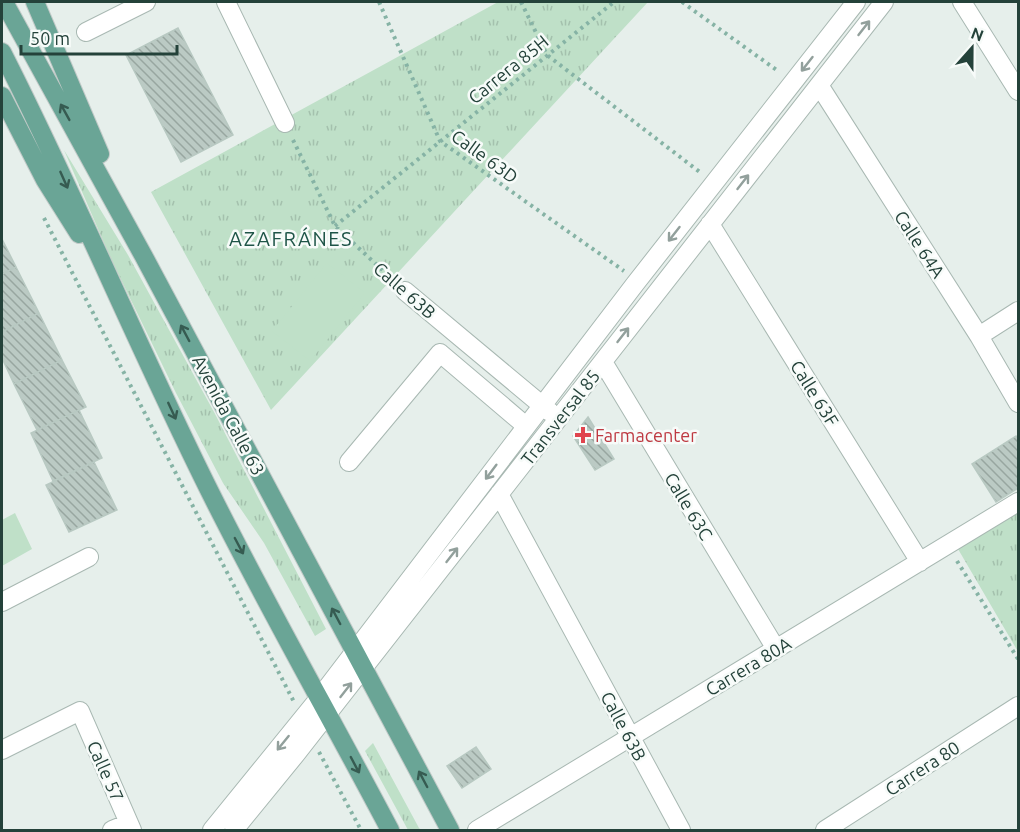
<svg xmlns="http://www.w3.org/2000/svg" width="1020" height="832" font-family="Ubuntu,sans-serif">
  <defs>
    <pattern id="grass-tufts" width="24" height="20" patternUnits="userSpaceOnUse" patternTransform="scale(1.5)"><rect width="24" height="20" fill="#bfe0c8"/><path d="M3 7l-1-3M5 7V3M7 7l1-3M15 17l-1-3M17 17v-4M19 17l1-3" fill="none" stroke="#a4c1ad"/></pattern>
    <pattern id="building-back-hatch" width="6" height="6" patternUnits="userSpaceOnUse" patternTransform="scale(1.5)"><rect width="6" height="6" fill="#bbcac4"/><path d="M-1 5l2 2M0 0l6 6M5-1l2 2" fill="none" stroke="#98a6a0"/></pattern>
  </defs>
  <rect width="100%" height="100%" fill="#e6efeb"/>
  <path fill="url(#grass-tufts)" d="M498 2H648L271 410 151 192Z
    M64 150 128 255 214 412 326 629 315 636 264 543 223 483 176 393 111 259Z
    M1018 513V649L1017 650 958 549Z
    M373 743 419 828 421 830H408L365 751Z"/>
  <path fill="#bfe0c8" d="M327 263 365 293 310 361 272 331Z
    M15 513 32 549 2 566V520Z"/>
  <path fill="url(#building-back-hatch)" stroke="#b8c9c2" stroke-width="1.5" d="M178 28 233 135 181 162 126 55Z
    M2 239 16 267 2 274Z
    M16 267 39 313 2 332V274Z
    M39 313 62 360 14 384 2 358V332Z
    M62 360 86 407 37 430 14 384Z
    M79 410 102 458 53 481 31 433Z
    M588 417 614 459 595 470 573 436Z
    M1016 436 1018 440V488L996 502 972 464Z
    M94 462 117 510 69 532 46 485Z
    M476 747 491 769 462 788 447 766Z"/>
  <g fill="none" stroke-linecap="round" stroke-linejoin="round">
    <g stroke="#a8b8b2" stroke-width="20">
      <path id="minor" d="M226 2 285 123
        M962 2 1018 91
        M86 32 146 2
        M819 85 979 336 1018 403
        M710 224 920 562
        M405 291 550 412
        M979 336 1018 311
        M603 362 776 649
        M349 462 440 353 526 426
        M499 494 681 830
        M2 602 89 557
        M2 750 80 711 132 830
        M112 830 129 823
        M212 830 320 697 635 284 856 2
        M234 830 296 754 884 2
        M477 830 1018 502
        M825 830 1018 706"/>
    </g>
    <g stroke="#c2cac8" stroke-width="20">
      <path id="major" d="M4 2 143 255 450 830
        M35 2 100 154
        M2 52C76 197 138 348 211 494 268 608 331 718 390 830
        M2 96 45 180 79 234"/>
    </g>
    <path stroke="#86b3a5" stroke-width="4" stroke-dasharray="3 4.5" stroke-linecap="butt" d="M379 2 440 141 624 271
      M521 2 547 55 701 173
      M682 2 778 71
      M293 140 335 226 393 280
      M44 218 294 702
      M335 226 614 2
      M957 561 1018 659
      M319 752 361 830"/>
    <use href="#minor" stroke="#fff" stroke-width="18"/>
    <use href="#major" stroke="#6aa596" stroke-width="18"/>
  </g>
  <defs><path id="oneway-shaft" d="M-6 0H5M1.5-3L5.5 0L1.5 3" fill="none" stroke-width="1.6" stroke-linecap="round" stroke-linejoin="round" transform="scale(1.5)"/></defs>
  <g stroke="#92a09c">
    <use href="#oneway-shaft" transform="translate(864 28) rotate(-52)"/>
    <use href="#oneway-shaft" transform="translate(807 64) rotate(128)"/>
    <use href="#oneway-shaft" transform="translate(743 182) rotate(-52)"/>
    <use href="#oneway-shaft" transform="translate(674 234) rotate(128)"/>
    <use href="#oneway-shaft" transform="translate(623 335) rotate(-52)"/>
    <use href="#oneway-shaft" transform="translate(491 472) rotate(127)"/>
    <use href="#oneway-shaft" transform="translate(452 555) rotate(-52)"/>
    <use href="#oneway-shaft" transform="translate(346 690) rotate(-52)"/>
    <use href="#oneway-shaft" transform="translate(283 743) rotate(129)"/>
  </g>
  <g stroke="#365b51">
    <use href="#oneway-shaft" transform="translate(65 112) rotate(-119)"/>
    <use href="#oneway-shaft" transform="translate(64 180) rotate(66)"/>
    <use href="#oneway-shaft" transform="translate(185 333) rotate(-118)"/>
    <use href="#oneway-shaft" transform="translate(172 411) rotate(65)"/>
    <use href="#oneway-shaft" transform="translate(239 546) rotate(62)"/>
    <use href="#oneway-shaft" transform="translate(336 616) rotate(-118)"/>
    <use href="#oneway-shaft" transform="translate(355 765) rotate(62)"/>
    <use href="#oneway-shaft" transform="translate(423 779) rotate(-118)"/>
  </g>
  <path fill="#e0444e" stroke="#f7fbf9" stroke-width="2" d="M580 426h6v6h6v6h-6v6h-6v-6h-6v-6h6z"/>
  <g text-anchor="middle" dominant-baseline="central" stroke-width="5" stroke-linejoin="round" paint-order="stroke">
    <g font-size="18" fill="#24423a" stroke="#f7fbf9">
      <text transform="translate(508 69) rotate(-39)">Carrera 85H</text>
      <text transform="translate(485 156) rotate(36)">Calle 63D</text>
      <text transform="translate(920 244) rotate(57)">Calle 64A</text>
      <text transform="translate(405 290) rotate(41)">Calle 63B</text>
      <text transform="translate(815 393) rotate(58)">Calle 63F</text>
      <text transform="translate(229 415) rotate(62)">Avenida Calle 63</text>
      <text transform="translate(560 417) rotate(-52)">Transversal 85</text>
      <text transform="translate(689 506) rotate(59)">Calle 63C</text>
      <text transform="translate(748 666) rotate(-31)">Carrera 80A</text>
      <text transform="translate(624 726) rotate(62)">Calle 63B</text>
      <text transform="translate(922 768) rotate(-33)">Carrera 80</text>
      <text transform="translate(106 771) rotate(66)">Calle 57</text>
    </g>
    <g font-size="18" fill="#be3a42" stroke="#f7fbf9" text-anchor="start">
      <text x="595" y="435">Farmacenter</text>
    </g>
    <g font-size="20" letter-spacing="1.5" fill="#1f5548" stroke="#f7fbf9">
      <text x="291" y="238">AZAFRÁNES</text>
    </g>
  </g>
  <rect width="1020" height="832" fill="none" stroke="#24423a" stroke-width="6"/>
  <g transform="translate(972 48) rotate(21)" stroke="#f7fbf9" stroke-width="4.5" paint-order="stroke">
  <path d="M0-4.5L10 22L0 15L-10 22Z" fill="#24423a"/>
  <text y="-9" font-size="16" font-weight="bold" text-anchor="middle" fill="#24423a">N</text>
  </g>
  <path d="M21 45v9h156v-9" fill="none" stroke="#24423a" stroke-width="3"/>
  <text x="30" y="45" font-size="18" fill="#24423a" stroke="#f7fbf9" stroke-width="4.5" paint-order="stroke">50 m</text>
</svg>
